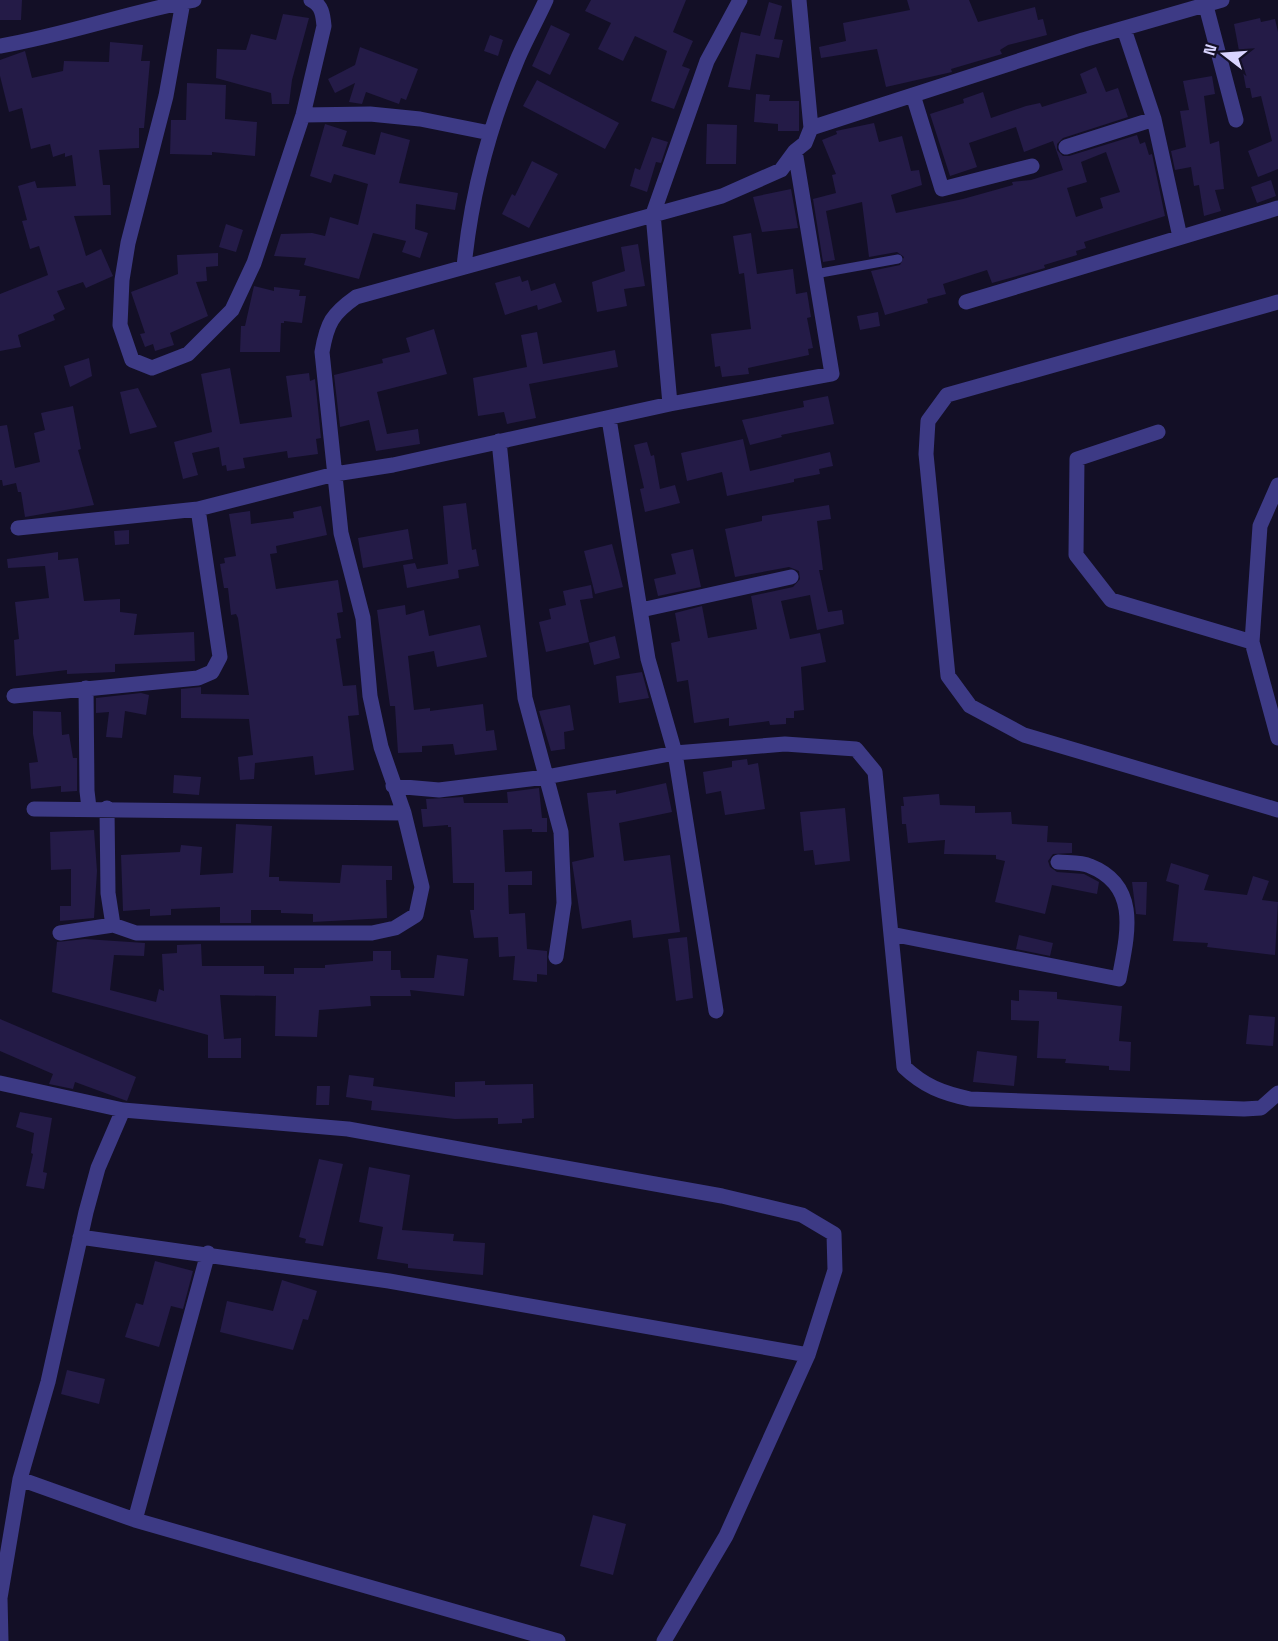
<svg xmlns="http://www.w3.org/2000/svg" width="1278" height="1641" font-family="'Space Grotesk',sans-serif">
  <rect width="100%" height="100%" fill="#130f26"/>
  <path fill="#241b47" fill-rule="evenodd" d="M0 0H22L21 20H0Z
    M591 0H686L673 32 693 41 682 66 690 69 674 109 651 101 667 51 635 36 623 61 598 49 611 23 585 11Z
    M907 0H969L978 22 1035 7 1038 20 1043 19 1047 35 1008 45 1000 50 1002 54 951 69 952 72 886 87 877 49 821 58 819 47 846 41 843 23 910 10Z
    M769 2 782 6 774 39 783 40 779 58 756 54 750 90 728 87 741 32 760 36Z
    M283 14 309 18 292 80 289 104H272L271 93 216 78 217 49 246 50 251 34 276 40Z
    M1260 18 1261 22 1275 19 1278 32V169L1258 177 1248 151 1272 141 1261 96 1252 98 1250 88H1246L1234 24Z
    M551 25 570 34 550 75 532 66Z
    M490 35 503 40 498 56 484 51Z
    M110 42 143 45 141 61H150L144 128H139V148L99 150 103 185H110L111 215 74 216 86 256 101 249 113 276 86 288 83 282 57 291 65 309 53 315 55 320 18 335 21 347 0 351V294L48 275 39 246 30 249 22 221 27 220 18 186 35 181 37 188 76 186 72 155 65 157V153L53 157 50 144 31 149 22 108 9 112 0 76V60L25 51 32 78 63 71 64 61 109 62Z
    M360 47 418 69 406 100 401 98 399 104 366 92 362 104 349 102 355 83 335 93 328 79 355 65Z
    M1096 67 1106 92 1118 88 1128 117 1063 138 1057 144V150L1063 156H1069L1137 135 1140 144 1145 142 1149 155 1152 154 1165 216 1084 242 1086 248 1076 251 1077 255 1044 265 1045 268 992 283 987 270 943 284 946 294 927 299 928 303 885 315 871 271 900 265 904 257 897 252 869 257 862 202 826 211 835 260 823 262 813 199 836 193 832 175 836 174 822 140 837 134 836 131 874 123 879 142 902 136 911 171 919 170 922 185 891 195 896 213 963 199 1013 185 1012 182 1031 180 1063 170 1053 141 1024 152 1016 127 969 143 977 167 950 176 930 114 964 103 963 99 983 92 991 118 1026 106 1040 103 1042 107 1087 93 1080 74ZM1106 152 1120 192 1100 198 1103 208 1076 217 1067 188 1087 182 1081 162Z
    M1212 76 1215 94 1204 96 1210 144 1219 141 1224 189 1215 190 1221 211 1204 216 1199 185 1194 186 1191 167 1175 170 1171 151 1186 147 1180 111 1189 110 1183 81Z
    M537 80 619 123 605 149 523 106Z
    M187 83 226 85 225 119 257 122 255 156 212 152V155L170 154 171 120H186Z
    M756 94 770 95 769 101H799V131H778V124L754 122Z
    M325 124 347 131 342 146 375 155 381 132 410 140 399 183 458 193 455 210 416 204 415 229 428 233 420 258 402 252 406 241 373 233 359 279 304 265 306 258 274 256 281 234 312 233 325 236 330 217 358 225 368 184 334 174 331 183 310 176Z
    M707 124 737 125 736 164H706Z
    M652 137 668 142 661 163 656 162 647 192 630 186 635 168 640 170Z
    M532 161 558 174 529 228 502 214 512 194 515 196Z
    M1271 180 1276 196 1257 203 1251 187Z
    M791 189 798 228 762 232 753 197Z
    M226 224 243 230 236 252 219 247Z
    M751 233 757 274 793 269 796 294 807 292 811 317 807 318 813 348 808 349 809 355 748 368 749 374 722 377 720 366 715 367 711 334 751 329 744 273 739 274 733 236Z
    M638 244 645 286 624 289 627 306 597 312 592 282 625 271 621 247Z
    M218 253V266L206 267 207 281 196 282 208 316 170 333 174 345 155 351 153 344 145 347 140 334 145 333 131 292 178 274 177 255Z
    M520 276 522 282 528 280 531 291 555 283 562 302 538 310 537 305 505 315 495 283Z
    M254 286 274 291V287L300 290 299 296H306L302 323 284 321V323H281L280 352H240L241 326H245Z
    M878 312 880 326 860 330 857 316Z
    M434 329 447 374 377 392 387 434 418 429 420 444 376 451 369 420 340 427 334 375 383 363 382 359 410 352 406 338Z
    M537 332 543 364 615 350 618 367 529 384 536 418 507 424 504 412 478 416 473 378 527 367 521 335Z
    M89 358 92 376 70 387 64 366Z
    M230 368 240 424 292 417 286 376 309 373 310 381 315 379 321 438 316 439 318 454 288 458 287 451 243 458 245 468 227 471 226 465 222 466 219 447 192 453 198 475 183 479 174 442 212 432 201 374Z
    M138 388 157 427 130 434 120 392Z
    M828 396 834 424 781 435 782 437 750 445 742 420 804 407 803 401Z
    M73 406 81 449 78 450 94 505 25 517 21 492H18L16 483 3 486 2 480H0V426L7 425 15 468 40 462 34 433 45 430 41 413Z
    M743 439 750 471 830 452 833 466 819 469 820 474 794 479V482L727 496 722 472 687 481 681 453Z
    M647 442 651 456 654 455 660 489 675 485 680 503 645 512 640 489 644 488 634 445Z
    M466 503 472 550 476 549 479 566 458 570 459 578 407 588 403 565 415 563 417 569 448 564 443 506Z
    M829 505 831 519 817 521 823 570H819L828 612 842 610 844 624 817 630 810 595 781 601 790 639 820 633 826 662 801 667 804 710 794 711V718H786V724L770 725 769 721 729 726V718L694 723 688 680 677 682 671 643 680 641 675 613 702 606 708 638 757 629 751 596 793 587 800 579 799 571 789 567 735 577 725 529 762 521V516Z
    M321 506 327 535 276 546 277 553 270 554 276 589 338 580 343 612 337 613 341 638 336 639 343 686 356 685 359 715 348 716 354 770 315 775 313 756 255 763 254 779 240 780 238 757 253 755 249 719 181 718V689L201 687V694L249 695 238 618 236 614 231 615 228 588H224L220 564 225 563 224 558 236 556 229 514 250 511 251 524 294 518 293 512Z
    M408 529 413 559 363 568 358 538Z
    M129 530V544L115 545 114 531Z
    M612 544 623 587 595 594 584 551Z
    M693 549 701 587 658 596 654 579 676 574 671 554Z
    M58 552V560L78 558 84 601 120 599V612L137 614 134 635 194 632 195 661 115 664V672L67 674V670L16 676 14 640 19 639 15 602 49 598 45 566 8 568 7 559Z
    M591 585 593 598 580 600 589 642 546 652 539 622 551 619 549 609 566 605 563 591Z
    M405 605 406 615 424 610 429 636 480 625 487 657 437 667 434 651 408 656 414 710 430 708V711L483 704 486 731 494 730 497 750 455 755 453 744 422 746V752L398 753 395 706H390L377 610Z
    M615 636 620 658 594 665 589 643Z
    M642 672 649 698 619 703 616 676Z
    M141 693 149 695 146 715 125 711 122 738 106 737 109 712 96 713V698Z
    M570 705 574 730 564 732 565 749 551 751 539 711Z
    M33 711 61 712 62 735 69 734 73 758H77V791L61 792V786L31 789 29 763 38 762 33 734Z
    M747 759 748 765 758 763 765 809 725 815 721 791 706 794 703 772 732 767V761Z
    M174 775 201 777 199 795 173 793Z
    M666 783 672 812 619 823 624 861 670 855 680 932 633 938 631 920 582 929 572 862 594 857 587 793 616 790V794Z
    M539 788 542 818H547V832H532V829L503 830 505 872 532 871V885H508L509 914 525 913 527 949 547 951V975L537 974V982L513 980 515 956 499 957 498 937 474 938 470 910H474V883H453L451 827H448V825L423 827 421 809H427L426 799 463 797 464 803H508L507 792Z
    M939 794 940 805 975 806V813L1011 812 1012 824 1048 826 1047 842 1072 843V853L1053 854 1048 861 1050 867 1057 872 1084 874 1099 882 1097 894 1052 885 1045 914 995 902 1005 861 996 859V855L944 854 945 840 908 843 906 824H902L901 806H904L903 797Z
    M845 808 850 861 815 865 813 850 804 851 800 812Z
    M236 824 272 826 269 877H279V881L340 883 342 865 392 866V880H386L387 918 313 922V914L281 913V910H251V923H220V907L171 909V915L150 916V909L123 911 121 855 180 852 181 845 202 847 200 875 233 873Z
    M94 830 97 871 94 918 60 921V906H71V869L51 870 50 832Z
    M1171 863 1209 875 1204 890 1247 895 1253 876 1269 881 1262 900 1278 902 1275 955 1207 947 1208 943 1173 941 1179 885 1166 881Z
    M1132 882H1147L1146 915 1136 914Z
    M1019 935 1053 943 1050 956 1016 949Z
    M687 937 693 998 676 1001 668 939Z
    M85 939 145 943 144 956 114 955 110 990 156 1002 159 989 164 991 162 954 177 953V945L201 944 202 966H264V974H294V968H325V965L373 961V951H391V970H400L401 978H434L437 955 468 959 464 996 410 990 411 996H370L371 1006 319 1010 317 1037 275 1036 276 996 220 995 224 1039 241 1038V1058H208V1035L52 992 57 942Z
    M1019 990 1057 992V999L1122 1006 1119 1041 1131 1042 1130 1071 1109 1070V1066L1065 1063 1066 1059 1037 1058 1039 1021 1011 1020V1000L1019 1001Z
    M1249 1015 1275 1017 1273 1046 1246 1044Z
    M0 1019 136 1077 127 1101 75 1082 73 1089 49 1084 53 1074 0 1051Z
    M977 1051 1017 1056 1014 1086 973 1082Z
    M349 1075 374 1078 373 1086 455 1097V1082L485 1081V1085L533 1084 534 1118 522 1119V1123L498 1124V1118L455 1119 371 1110 372 1101 346 1097Z
    M317 1086H330L329 1105H316Z
    M20 1112 52 1118 43 1172 47 1173 44 1189 26 1186 33 1154 31 1153 34 1133 16 1127Z
    M319 1159 343 1164 323 1246 305 1243 306 1239 299 1237Z
    M369 1167 410 1175 402 1230 454 1234 453 1241 485 1243 483 1275 408 1268V1264L377 1259 383 1227 359 1222Z
    M155 1261 193 1271 183 1309 171 1306 159 1347 125 1337 136 1303 143 1305Z
    M282 1280 317 1291 308 1320 303 1319 293 1350 220 1332 227 1301 273 1311Z
    M67 1370 105 1379 99 1404 61 1394Z
    M593 1515 626 1524 613 1575 580 1566Z"/>
  <g fill="none" stroke-linecap="round" stroke-linejoin="round">
    <path stroke="#3d3a85" stroke-width="9" d="M815 274 898 259"/>
    <path stroke="#3d3a85" stroke-width="15" d="M183 2 166 96 128 243 122 280 120 325 132 360 152 368 188 354 232 310 254 263 303 115 324 26C323 15 322 5 311 0
      M1206 6 1236 120
      M1124 29 1154 119 1180 237
      M0 46C66 35 129 12 194 0
      M913 95 942 189 1032 166
      M303 115 370 114 420 119 490 133
      M811 128 1083 40 1222 0
      M1066 147 1154 119
      M464 267C471 196 490 124 518 58 526 39 537 20 546 0
      M966 302 1278 208
      M1278 302 947 395 928 421 926 454 948 676 970 706 1024 735 1278 810
      M670 404 653 214 707 61 740 0
      M609 419 648 659 675 753 716 1011
      M1158 432 1077 459 1076 555 1111 600 1252 642
      M499 441 525 698 561 832 564 903 556 957
      M1278 485 1260 526 1252 642 1278 738
      M18 528 198 509 335 474 393 465 670 404 832 374 795 151
      M641 610 791 577
      M86 688 87 791 89 808
      M14 696 198 678 212 672 220 657 198 509
      M393 786 439 790 546 777 675 753 785 744 856 749 875 772 904 1067C924 1086 942 1093 970 1099L1244 1109 1261 1108 1278 1093
      M107 808 108 893 113 925
      M34 809 404 813
      M60 933 113 925 136 933H372L395 928 416 915 422 887 404 813 381 747 370 696 363 618 341 533 322 352C327 323 332 314 356 297L722 196 781 170 795 151 805 143 811 128 799 0
      M891 934 1119 979C1127 936 1141 886 1090 866 1081 862 1068 863 1058 862
      M0 1083 123 1110 348 1129 722 1196 802 1215 834 1234 835 1270 808 1355 726 1536 664 1641
      M80 1237 389 1281 808 1355
      M20 1479 135 1520 558 1641
      M135 1520 208 1253
      M1 1641 0 1598 20 1479 48 1382 86 1212 98 1168 123 1110"/>
  </g>
  <g transform="translate(1224 54) rotate(287)" stroke="#130f26" stroke-width="4.5" paint-order="stroke">
  <path d="M0-4.5L10 22L0 15L-10 22Z" fill="#d9d4ff"/>
  <text y="-9" font-size="16" font-weight="bold" text-anchor="middle" fill="#d9d4ff">N</text>
  </g>
</svg>
